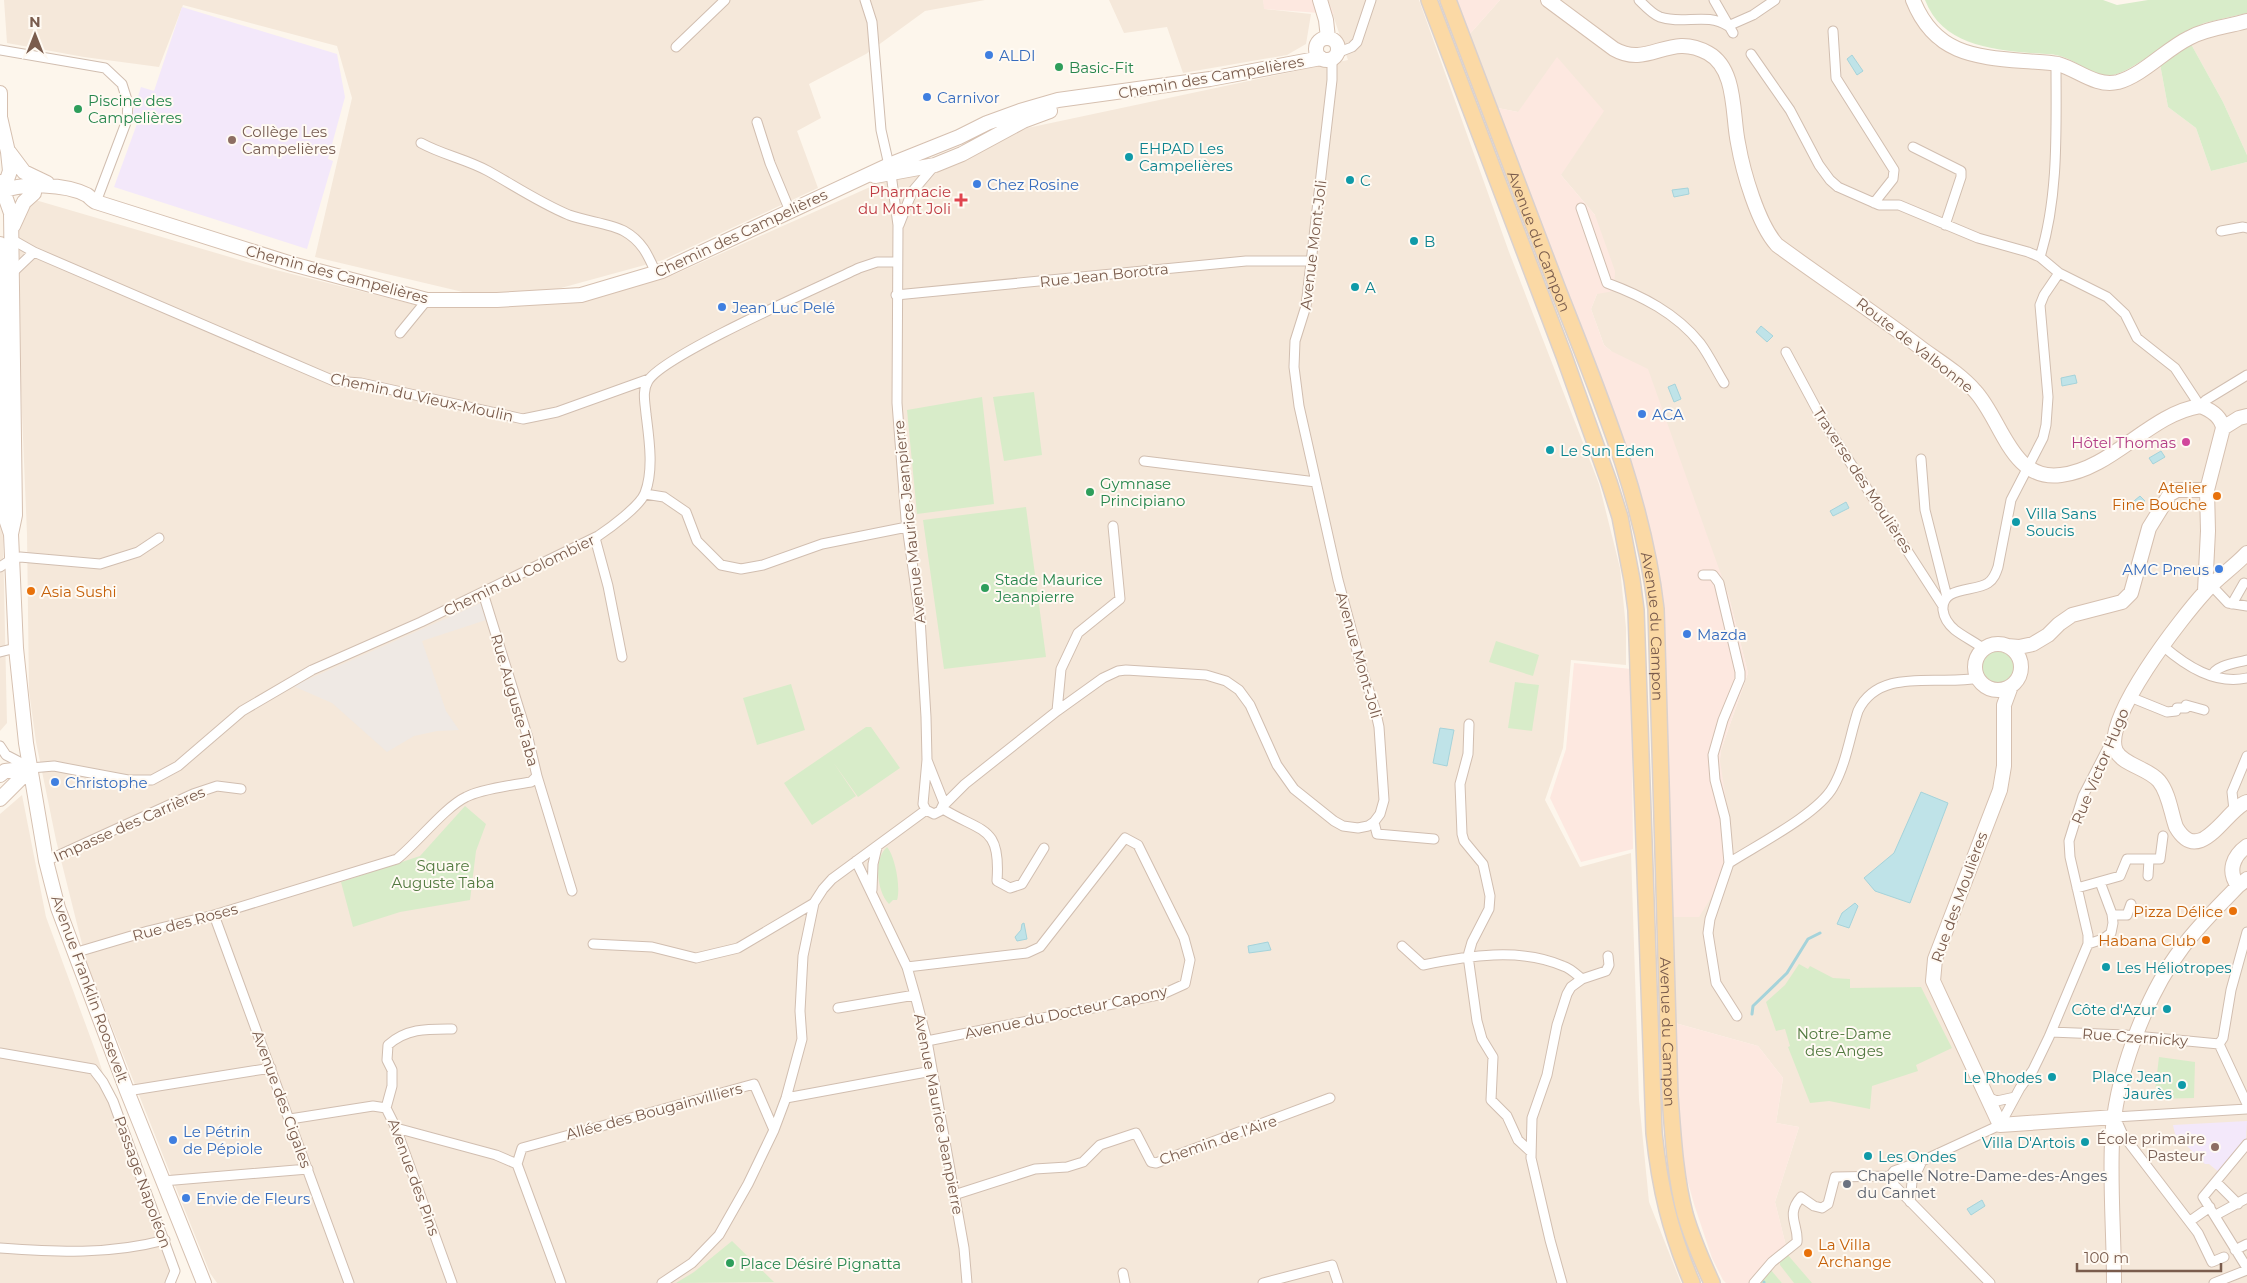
<svg xmlns="http://www.w3.org/2000/svg" width="2247" height="1283" font-family="Montserrat,sans-serif">
  <rect width="100%" height="100%" fill="#fdf6ec"/>
  <path fill="#f5e8da" d="M4 0H985L925 11 866 54 809 84 821 118 797 131 818 188 663 260 550 291 467 293 315 257 352 98 337 46 183 5 159 67 84 57 7 43Z
    M1109 0H1263L1265 9 1311 14 1306 44 1287 55 1183 73 1167 27 1124 33Z
    M1328 0H1419L1509 252 1599 484 1620 568 1626 628V665L1571 660 1563 748 1545 800 1580 867 1631 853 1639 1100 1649 1202 1681 1283H217L210 1273 178 1193 87 964 56 840 36 742 29 691 27 534 21 388 19 228 32 199 264 267 428 308 569 303 673 275 879 183 1018 130 1348 60Z
    M1500 0H1907L1911 14 1923 33 1935 45 1955 55 1982 63 2047 70 2064 74 2095 89 2107 91 2131 85 2160 64 2168 107 2196 128 2211 171 2247 162V1283H1782L1764 1264 1786 1246 1775 1202 1799 1127 1776 1123 1783 1078 1758 1046 1675 1023 1673 917H1699L1721 750 1748 673 1729 597 1708 541 1611 351 1604 345 1591 309 1597 294 1595 215 1561 175 1518 112 1498 108 1468 36Z
    M2247 28V155L2223 102 2191 44 2211 35Z
    M1 450 7 723 0 731V450Z
    M22 795 46 917 98 1058 148 1210 172 1276 177 1283H0V814Z"/>
  <path fill="#fde8e0" d="M1263 0H1328L1334 14 1264 9Z
    M1456 0H1500L1468 36Z
    M1557 57 1604 111 1561 175 1595 215 1615 271 1614 291 1597 294 1591 309 1604 345 1611 351 1648 369 1729 597 1748 673 1721 750 1720 761 1733 847 1724 877 1699 917H1673L1663 613 1534 209 1498 108 1518 112Z
    M1574 663 1631 669 1633 849 1581 862 1550 798 1566 749Z
    M1675 1023 1758 1046 1783 1078 1776 1123 1799 1127 1775 1202 1786 1246 1769 1258 1750 1283H1726L1723 1280 1712 1258 1694 1204 1681 1158 1673 1046Z"/>
  <path fill="#efe9e4" d="M481 603 486 620 422 641 446 711 459 730 437 731 414 736 387 752 332 703 293 686Z"/>
  <path fill="#f3e8fa" d="M182 7 337 54 345 97 328 159 333 161 307 249 114 187 138 121 131 119 141 87 154 91Z
    M2247 1121 2246 1141 2220 1173 2209 1164H2205L2175 1134 2173 1125Z"/>
  <path fill="#d8ecc9" d="M1925 0H2103L2117 5 2148 0H2247V13L2204 23 2192 29C2171 39 2133 71 2113 75 2092 78 2079 61 2060 56 2051 53 2040 54 2030 53 1988 49 1942 44 1925 0Z
    M2191 44 2223 102 2247 155V162L2211 171 2196 128 2168 107 2160 64Z
    M1034 392 1042 455 1004 461 993 397Z
    M982 397 994 504 917 514 907 410Z
    M1026 507 1046 657 944 669 923 520Z
    M1496 641 1539 655 1533 676 1489 662Z
    M1979 667a19 19 0 1 1 38 0a19 19 0 1 1-38 0Z
    M1515 682 1539 685 1532 731 1508 728Z
    M791 684 805 730 757 745 743 698Z
    M866 727H871L900 768 858 797 833 762 856 796 812 825 784 783Z
    M465 806 486 824 476 851 470 900 400 912 353 927 341 882 420 856Z
    M887 847C895 856 901 888 897 900H893L889 904C877 892 873 859 887 847Z
    M1799 964 1808 969 1810 966 1833 978 1850 979V988L1921 987 1952 1048 1916 1065 1918 1071 1872 1086 1870 1109 1829 1101 1810 1103 1788 1047 1790 1046 1785 1029 1776 1031 1766 1002 1785 985Z
    M2159 1057 2195 1062 2194 1098 2154 1099Z
    M732 1241 774 1282 676 1283 694 1272Z
    M1787 1254 1812 1283H1794L1780 1265V1262Z
    M1770 1269 1782 1283H1758Z"/>
  <path fill="#bfe3e8" stroke="#a5d3da" d="M1852 55 1863 71 1857 75 1847 59Z
    M1688 188 1689 194 1674 197 1672 190Z
    M1761 326 1773 336 1767 342 1756 332Z
    M2075 375 2077 383 2062 386 2061 378Z
    M1675 384 1681 399 1674 402 1668 387Z
    M2161 451 2165 457 2153 464 2149 458Z
    M2140 496 2145 501 2134 511 2129 505Z
    M1846 502 1849 508 1833 516 1830 511Z
    M1440 728 1454 730 1447 766 1433 763Z
    M1921 792 1948 803 1910 903 1875 891 1864 878 1894 853Z
    M1855 903 1858 906 1849 928 1837 924 1842 913Z
    M1024 923 1027 939 1017 941 1015 937 1021 930 1022 924Z
    M1268 942 1271 950 1249 953 1248 946Z
    M1982 1200 1985 1206 1971 1215 1967 1209Z"/>
  <g fill="none" stroke-linecap="round" stroke-linejoin="round">
    <path stroke="#a5d3da" stroke-width="3" d="M1752 1014 1753 1006 1787 973 1808 939 1820 933
      M1764 1282V1283"/>
    <g stroke="#d1beb0" stroke-width="11">
      <path id="street" d="M865 0 872 22 881 130 891 174 898 225 897 403 906 519 920 618 926 717 927 760 923 804 926 810 934 814 940 811 944 803 927 760
        M1639 0C1645 6 1652 14 1660 17 1683 25 1707 12 1728 26
        M1714 0 1733 33
        M1728 26 1753 15 1775 0
        M1833 31 1836 78 1894 170 1893 179 1874 203
        M676 47 725 0
        M0 50 105 68 122 84 128 103 127 120 96 202
        M1337 53 1352 47 1357 42 1371 0
        M1751 54 1790 110 1819 165 1830 180 1838 187 1879 205H1899L1978 238 2028 252 2040 257 2059 273 2107 297 2125 314 2137 338 2175 368 2200 406 2206 400 2247 375
        M757 122 770 163 790 211
        M421 143C443 155 466 159 488 171 515 186 540 203 569 215 585 221 612 224 624 231 642 241 648 255 656 273
        M1913 147 1961 171V177L1945 225
        M1581 208 1607 283C1642 296 1676 313 1700 343 1709 355 1716 370 1724 383
        M899 225 912 192 934 166
        M2221 231 2243 227 2247 228
        M11 239 34 252 334 381 361 383 523 419 557 412 649 379
        M2040 257C2059 196 2056 128 2056 64
        M11 274 34 252
        M896 295 1246 261H1311
        M400 333 427 300
        M1786 352 1822 419 1943 606
        M1921 459 1925 510 1947 597
        M1144 461 1316 482
        M645 494 664 497 686 512 697 541 721 565 741 569 763 565 822 544 907 527
        M595 538 608 586 622 657
        M0 567 12 559 20 557 100 564 138 552 159 538
        M1703 575H1713L1719 583 1740 672V679L1723 720 1713 755 1715 780 1725 818 1729 863 1710 919 1708 933 1716 983 1737 1016
        M2212 586 2228 603 2247 606
        M2232 604 2244 583
        M2163 646C2186 666 2215 685 2247 678
        M1984 649C1975 642 1964 637 1955 630 1949 625 1944 618 1943 610 1941 586 1975 592 1988 583 1994 579 1996 573 1998 567L2011 500 2043 438 2046 425 2048 397 2040 305 2044 295 2059 273
        M0 652 16 648
        M2212 676C2215 665 2237 663 2247 660
        M2130 697 2167 712 2176 711 2177 708H2186V705L2204 710
        M1057 711 1061 669 1078 633 1120 599 1113 526
        M1469 724 1468 754 1460 784 1462 834 1464 841 1483 864 1490 896 1489 909 1472 942 1468 956 1477 1021 1482 1039 1493 1057 1491 1100 1507 1116 1518 1140 1531 1152
        M0 746 6 755 31 768 54 766 128 780H152L178 766 242 711 312 670 421 622 598 536C610 528 640 506 645 493 654 470 649 438 646 414 645 402 642 391 648 381 663 355 824 285 859 268L877 262H897
        M537 776 572 891
        M944 805 965 784 1057 711 1103 678 1118 671 1126 670 1206 675 1226 681 1239 690 1250 705 1277 765 1294 789 1334 821 1343 826 1358 828 1368 826 1374 822 1380 814 1384 800 1379 727 1375 709 1363 673 1338 580 1299 406 1294 367 1295 341 1306 306 1332 80V59
        M943 809C982 833 1001 825 997 881L1010 888 1022 884 1044 848
        M2234 810 2232 792 2247 756
        M1374 822 1377 834 1434 839
        M46 861 193 794 217 786 241 789
        M856 861 907 967 915 995 927 1041 964 1248 967 1283
        M1729 863C1757 845 1818 814 1833 787 1846 765 1850 735 1858 711 1879 666 1940 686 1978 678
        M2148 876 2149 860
        M2077 888 2120 876 2127 859H2160L2163 836
        M872 890 873 864 877 847
        M214 915 349 1283
        M2112 915H2127L2131 904
        M593 944 652 947 696 958 738 948 814 903
        M2088 944 2103 939 2111 933 2113 923 2112 914 2100 882
        M1402 946 1423 965C1467 956 1520 947 1563 966 1570 968 1576 974 1582 979
        M74 953 148 931 214 915 397 859C418 842 445 807 466 797 481 789 513 785 531 782L537 776 528 738 483 593
        M907 967 1027 953 1040 947 1125 838 1138 845 1184 938 1190 960 1185 984 1163 994 927 1041
        M838 1008 915 995
        M2051 1032 2125 1035 2219 1044
        M2219 1044 2223 1038 2231 990 2247 932
        M2219 1044 2247 1104
        M0 1053 93 1069 103 1082 113 1101 175 1271 170 1283
        M127 1091 271 1068
        M1987 1097 1997 1101 2015 1097
        M786 1098 932 1071
        M386 1108 392 1086V1070L387 1060 388 1045C407 1028 428 1029 452 1029
        M290 1119 373 1106 386 1108 396 1128 452 1283
        M396 1128 496 1155 517 1164 561 1283
        M2247 1144 2203 1197 2247 1268
        M517 1164 522 1148 754 1084 774 1130
        M1890 1176 1895 1186 1990 1283
        M163 1181 308 1169
        M2216 1182 2238 1204
        M954 1195 1035 1169 1067 1167 1083 1162 1100 1145 1136 1133 1151 1162 1156 1163 1330 1098
        M1910 1202 1912 1182 1922 1161
        M2216 1215 2247 1198
        M2190 1221 2210 1207
        M0 1248C57 1252 109 1255 165 1240
        M2235 1250 2247 1244
        M2224 1257 2212 1262 2198 1233 2123 1135 2115 1117 2247 1109
        M1123 1273 1125 1283
        M662 1283 692 1263 719 1235 748 1184 774 1130 786 1098 802 1039 800 1011 803 956 814 903 823 889 832 879 926 810
        M1263 1283 1332 1265 1338 1283
        M1562 1283 1550 1240 1531 1158 1532 1118 1547 1075 1557 1025 1567 994 1571 987 1582 979 1606 971 1609 965 1608 956
        M1754 1283 1772 1262 1797 1242C1799 1225 1785 1215 1801 1197L1814 1206 1822 1208 1828 1204 1835 1177 1890 1176 1894 1171 1922 1161 2000 1125 2020 1088 2033 1070 2049 1037 2088 944V935L2070 857 2069 841 2083 796 2114 736
        M2214 1283 2247 1270"/>
    </g>
    <g stroke="#d6c0b0" stroke-width="16">
      <path id="secondary" d="M1320 0 1326 20 1328 38
        M1548 0 1614 49C1649 69 1669 31 1708 53 1737 69 1732 115 1738 143 1743 172 1758 224 1777 245 1826 281 1877 314 1925 351 1942 363 1961 375 1975 391 2002 420 2011 482 2061 475 2112 469 2150 414 2200 406 2211 410 2221 416 2223 428L2207 490 2208 531 2205 591
        M1913 0C1934 53 1973 57 2024 61 2035 62 2047 62 2058 64 2079 70 2095 87 2118 82 2143 75 2166 49 2189 38 2207 28 2227 27 2247 21
        M1316 49a11 11 0 1 1 22 0a11 11 0 1 1-22 0Z
        M0 93V119
        M0 117 8 152 10 171 2 194
        M9 152 24 172 47 183
        M875 176 935 165 962 154 1023 121 1050 111
        M0 182 11 213 15 515 11 534
        M0 192C22 182 66 184 87 195 90 197 93 201 96 202L292 264 427 300H497L581 295 662 271 889 165 959 137 987 123 1020 111 1058 100 1210 79 1321 58
        M13 226 24 202 34 193
        M0 244 5 516 11 534 16 648 26 743 46 861 58 908 127 1091 204 1283
        M2223 428 2239 418 2247 416
        M2247 553C2234 567 2217 578 2205 592 2183 616 2101 720 2116 751 2123 765 2148 768 2159 781 2169 793 2171 813 2176 827 2200 868 2226 809 2247 802
        M1975 667a23 23 0 1 1 46 0a23 23 0 1 1-46 0Z
        M2007 646 2019 647 2033 644 2048 635 2059 624 2072 615 2122 602 2131 593 2149 528 2170 494 2177 490H2207
        M2011 686 2004 705V766L2000 790 1935 959 1933 981 2000 1125 2115 1117
        M0 775 5 771 31 768
        M0 799 31 768
        M2238 886C2227 871 2233 856 2247 846
        M2114 1283C2114 1236 2110 1189 2112 1142 2114 1081 2145 996 2182 948 2198 926 2219 906 2238 886L2247 879"/>
    </g>
    <g stroke="#dad1cd" stroke-width="18">
      <g id="primary">
        <path d="M1429 0 1564 356 1609 482 1620 517 1632 580 1636 610 1654 1133C1660 1189 1670 1231 1692 1283"/>
        <path id="s1" d="M1448 0C1484 96 1520 192 1557 287 1598 392 1643 496 1656 609L1670 1096C1673 1135 1675 1176 1685 1214 1692 1238 1702 1261 1712 1283"/>
      </g>
    </g>
    <use href="#street" stroke="#fff" stroke-width="9"/>
    <use href="#secondary" stroke="#fff" stroke-width="14"/>
    <use href="#primary" stroke="#fbd9a5" stroke-width="15"/>
  </g>
  <g fill="#3f7fe0" stroke="#fffaf3" stroke-width="2">
    <circle cx="989" cy="55" r="5"/>
    <circle cx="927" cy="97" r="5"/>
    <circle cx="977" cy="184" r="5"/>
    <circle cx="722" cy="307" r="5"/>
    <circle cx="1642" cy="414" r="5"/>
    <circle cx="2219" cy="569" r="5"/>
    <circle cx="1687" cy="634" r="5"/>
    <circle cx="55" cy="782" r="5"/>
    <circle cx="173" cy="1140" r="5"/>
    <circle cx="186" cy="1198" r="5"/>
  </g>
  <g fill="#2e9e5b" stroke="#fffaf3" stroke-width="2">
    <circle cx="1059" cy="67" r="5"/>
    <circle cx="78" cy="109" r="5"/>
    <circle cx="1090" cy="492" r="5"/>
    <circle cx="985" cy="588" r="5"/>
    <circle cx="730" cy="1263" r="5"/>
  </g>
  <g fill="#8d6e63" stroke="#fffaf3" stroke-width="2">
    <circle cx="232" cy="140" r="5"/>
    <circle cx="2215" cy="1147" r="5"/>
  </g>
  <g fill="#0f9aa8" stroke="#fffaf3" stroke-width="2">
    <circle cx="1129" cy="157" r="5"/>
    <circle cx="1350" cy="180" r="5"/>
    <circle cx="1414" cy="241" r="5"/>
    <circle cx="1355" cy="287" r="5"/>
    <circle cx="1550" cy="450" r="5"/>
    <circle cx="2016" cy="522" r="5"/>
    <circle cx="2106" cy="967" r="5"/>
    <circle cx="2167" cy="1009" r="5"/>
    <circle cx="2052" cy="1077" r="5"/>
    <circle cx="2182" cy="1085" r="5"/>
    <circle cx="2085" cy="1142" r="5"/>
    <circle cx="1868" cy="1156" r="5"/>
  </g>
  <path fill="#e0444e" stroke="#fffaf3" stroke-width="2" d="M958.5 192.5h5v5h5v5h-5v5h-5v-5h-5v-5h5z"/>
  <circle fill="#d1479c" stroke="#fffaf3" stroke-width="2" cx="2186" cy="442" r="5"/>
  <g fill="#e8710a" stroke="#fffaf3" stroke-width="2">
    <circle cx="2217" cy="496" r="5"/>
    <circle cx="31" cy="591" r="5"/>
    <circle cx="2233" cy="911" r="5"/>
    <circle cx="2206" cy="940" r="5"/>
    <circle cx="1808" cy="1253" r="5"/>
  </g>
  <circle fill="#6b7280" stroke="#fffaf3" stroke-width="2" cx="1847" cy="1184" r="5"/>
  <g text-anchor="middle" dominant-baseline="central" stroke-width="4" stroke-linejoin="round" paint-order="stroke">
    <g font-size="15" fill="#366cbe" stroke="#fffaf3" text-anchor="start">
      <text x="999" y="55">ALDI</text>
      <text x="937" y="97">Carnivor</text>
      <text x="987" y="184">Chez Rosine</text>
      <text x="732" y="307">Jean Luc Pelé</text>
      <text x="1652" y="414">ACA</text>
      <text x="2209" y="569" text-anchor="end">AMC Pneus</text>
      <text x="1697" y="634">Mazda</text>
      <text x="65" y="782">Christophe</text>
      <text x="183" y="1131">Le Pétrin<tspan x="183" dy="17">de Pépiole</tspan></text>
      <text x="196" y="1198">Envie de Fleurs</text>
    </g>
    <g font-size="15" fill="#27864d" stroke="#fffaf3" text-anchor="start">
      <text x="1069" y="67">Basic-Fit</text>
      <text x="88" y="100">Piscine des<tspan x="88" dy="17">Campelières</tspan></text>
      <text x="1100" y="483">Gymnase<tspan x="1100" dy="17">Principiano</tspan></text>
      <text x="995" y="579">Stade Maurice<tspan x="995" dy="17">Jeanpierre</tspan></text>
      <text x="740" y="1263">Place Désiré Pignatta</text>
    </g>
    <g font-size="15" fill="#7a5c4d" stroke="#fffaf3">
      <text transform="translate(1211 77) rotate(-10)">Chemin des Campelières</text>
      <text transform="translate(741 233) rotate(-25)">Chemin des Campelières</text>
      <text stroke="none"><textPath href="#s1" startOffset="258">Avenue du Campon</textPath></text>
      <text transform="translate(1313 245) rotate(-83)">Avenue Mont-Joli</text>
      <text transform="translate(337 274) rotate(15)">Chemin des Campelières</text>
      <text transform="translate(1104 275) rotate(-6)">Rue Jean Borotra</text>
      <text transform="translate(1915 345) rotate(38)">Route de Valbonne</text>
      <text transform="translate(422 397) rotate(12)">Chemin du Vieux-Moulin</text>
      <text transform="translate(1863 480) rotate(57)">Traverse des Moulières</text>
      <text transform="translate(909 522) rotate(-96)">Avenue Maurice Jeanpierre</text>
      <text transform="translate(519 575) rotate(-26)">Chemin du Colombier</text>
      <text stroke="none"><textPath href="#s1" startOffset="662">Avenue du Campon</textPath></text>
      <text transform="translate(1359 655) rotate(74)">Avenue Mont-Joli</text>
      <text transform="translate(515 700) rotate(74)">Rue Auguste Taba</text>
      <text transform="translate(2100 766) rotate(-67)">Rue Victor Hugo</text>
      <text transform="translate(129 824) rotate(-24)">Impasse des Carrières</text>
      <text transform="translate(1959 897) rotate(-70)">Rue des Moulières</text>
      <text transform="translate(185 922) rotate(-15)">Rue des Roses</text>
      <text transform="translate(90 989) rotate(70)">Avenue Franklin Roosevelt</text>
      <text transform="translate(1066 1012) rotate(-12)">Avenue du Docteur Capony</text>
      <text stroke="none"><textPath href="#s1" startOffset="1068">Avenue du Campon</textPath></text>
      <text transform="translate(2135 1037) rotate(4)">Rue Czernicky</text>
      <text transform="translate(282 1099) rotate(70)">Avenue des Cigales</text>
      <text transform="translate(654 1111) rotate(-15)">Allée des Bougainvilliers</text>
      <text transform="translate(939 1114) rotate(79)">Avenue Maurice Jeanpierre</text>
      <text transform="translate(1218 1140) rotate(-19)">Chemin de l'Aire</text>
      <text transform="translate(414 1177) rotate(70)">Avenue des Pins</text>
      <text transform="translate(143 1182) rotate(70)">Passage Napoléon</text>
    </g>
    <g font-size="15" fill="#785e54" stroke="#fffaf3" text-anchor="start">
      <text x="242" y="131">Collège Les<tspan x="242" dy="17">Campelières</tspan></text>
      <text x="2205" y="1138" text-anchor="end">École primaire<tspan x="2205" dy="17">Pasteur</tspan></text>
    </g>
    <g font-size="15" fill="#0d838f" stroke="#fffaf3" text-anchor="start">
      <text x="1139" y="148">EHPAD Les<tspan x="1139" dy="17">Campelières</tspan></text>
      <text x="1360" y="180">C</text>
      <text x="1424" y="241">B</text>
      <text x="1365" y="287">A</text>
      <text x="1560" y="450">Le Sun Eden</text>
      <text x="2026" y="513">Villa Sans<tspan x="2026" dy="17">Soucis</tspan></text>
      <text x="2116" y="967">Les Héliotropes</text>
      <text x="2157" y="1009" text-anchor="end">Côte d'Azur</text>
      <text x="2172" y="1076" text-anchor="end">Place Jean<tspan x="2172" dy="17">Jaurès</tspan></text>
      <text x="2042" y="1077" text-anchor="end">Le Rhodes</text>
      <text x="2075" y="1142" text-anchor="end">Villa D'Artois</text>
      <text x="1878" y="1156">Les Ondes</text>
    </g>
    <g font-size="15" fill="#be3a42" stroke="#fffaf3" text-anchor="end">
      <text x="951" y="191">Pharmacie<tspan x="951" dy="17">du Mont Joli</tspan></text>
    </g>
    <g font-size="15" fill="#b23c85" stroke="#fffaf3" text-anchor="end">
      <text x="2176" y="442">Hôtel Thomas</text>
    </g>
    <g font-size="15" fill="#c56008" stroke="#fffaf3" text-anchor="end">
      <text x="2207" y="487">Atelier<tspan x="2207" dy="17">Fine Bouche</tspan></text>
      <text x="41" y="591" text-anchor="start">Asia Sushi</text>
      <text x="2223" y="911">Pizza Délice</text>
      <text x="2196" y="940">Habana Club</text>
      <text x="1818" y="1244" text-anchor="start">La Villa<tspan x="1818" dy="17">Archange</tspan></text>
    </g>
    <g font-size="15" fill="#537a41" stroke="#fffaf3">
      <text x="443" y="865">Square<tspan x="443" dy="17">Auguste Taba</tspan></text>
      <text x="1844" y="1033">Notre-Dame<tspan x="1844" dy="17">des Anges</tspan></text>
    </g>
    <g font-size="15" fill="#5b616d" stroke="#fffaf3" text-anchor="start">
      <text x="1857" y="1175">Chapelle Notre-Dame-des-Anges<tspan x="1857" dy="17">du Cannet</tspan></text>
    </g>
  </g>
  <g transform="translate(35 35)" stroke="#fffaf3" stroke-width="4" paint-order="stroke">
  <path d="M0-4L9 19L0 12L-9 19Z" fill="#7a5c4d"/>
  <text y="-8" font-size="14" font-weight="bold" text-anchor="middle" fill="#7a5c4d">N</text>
  </g>
  <path d="M2077 1263v8h144v-8" fill="none" stroke="#7a5c4d" stroke-width="2.5"/>
  <text x="2084" y="1263" font-size="15" fill="#7a5c4d" stroke="#fffaf3" stroke-width="4" paint-order="stroke">100 m</text>
</svg>
